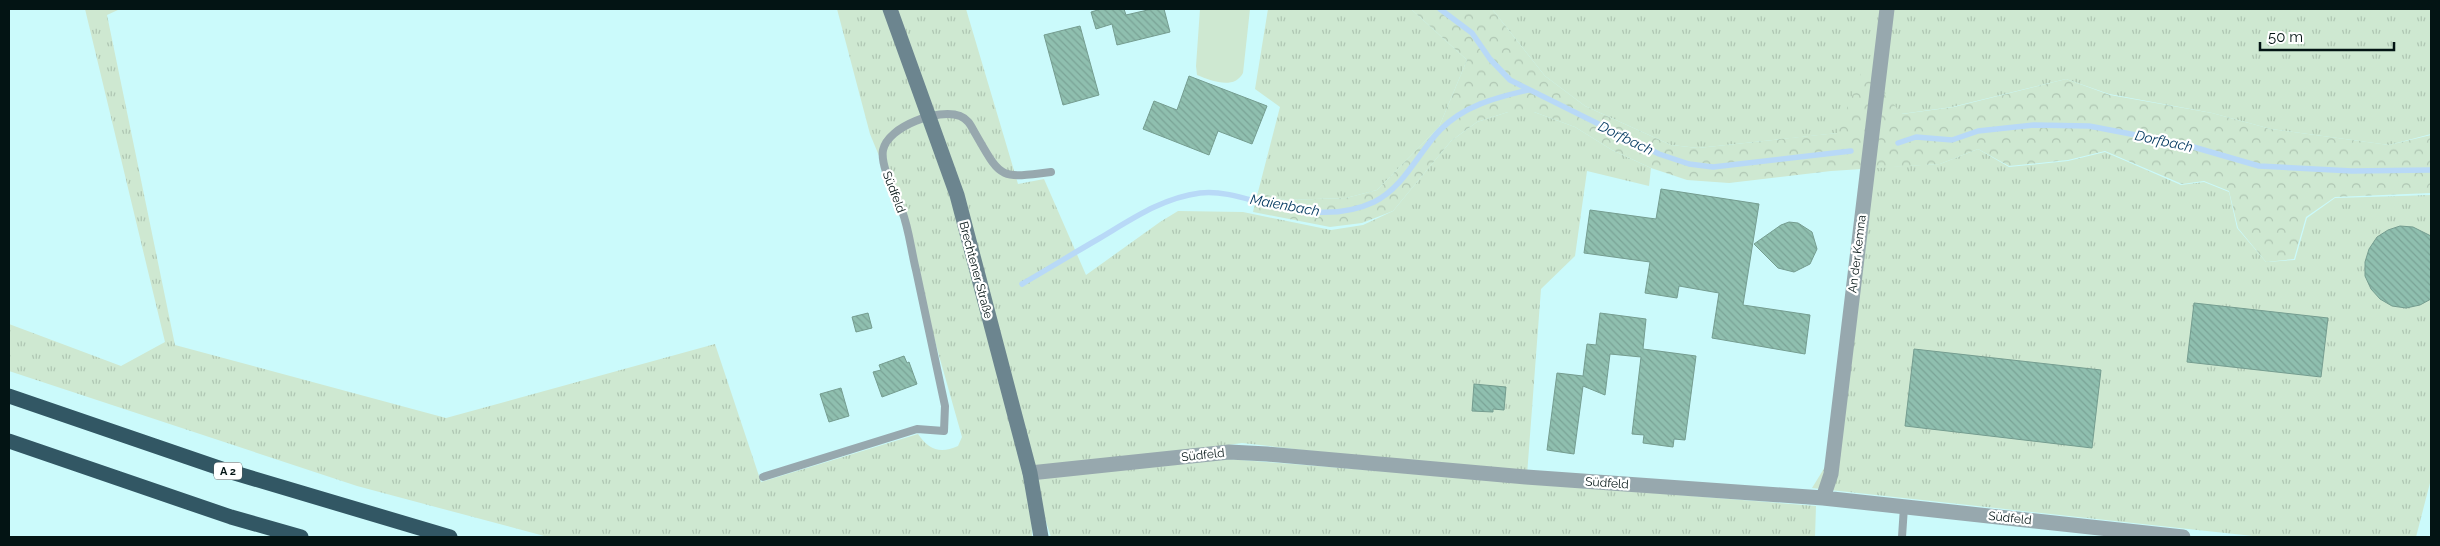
<svg xmlns="http://www.w3.org/2000/svg" width="2440" height="546" font-family="Raleway,sans-serif">
  <defs>
    <pattern id="grass-tufts" width="24" height="20" patternUnits="userSpaceOnUse" patternTransform="scale(1.25)"><rect width="24" height="20" fill="#cee8d1"/><path d="M3 7l-1-3M5 7V3M7 7l1-3M15 17l-1-3M17 17v-4M19 17l1-3" fill="none" stroke="#afc6b3"/></pattern>
    <pattern id="forest-crowns" width="20" height="18" patternUnits="userSpaceOnUse" patternTransform="scale(1.25)"><rect width="20" height="18" fill="#cee8d1"/><path d="M2 6a3 3 0 1 1 6 0M12 15a3 3 0 1 1 6 0" fill="none" stroke="#afc6b3"/></pattern>
    <pattern id="building-back-hatch" width="6" height="6" patternUnits="userSpaceOnUse" patternTransform="scale(1.25)"><rect width="6" height="6" fill="#8fbfaf"/><path d="M-1 5l2 2M0 0l6 6M5-1l2 2" fill="none" stroke="#7aa396"/></pattern>
  </defs>
  <rect width="100%" height="100%" fill="#cbfafb"/>
  <path fill="url(#grass-tufts)" d="M85 9H120L107 15 175 345 446 418 715 344 761 482 918 434C929 450 940 454 958 446L962 437 918 281 903 214 870 134 837 9H966L1018 184 1044 179 1086 275 1160 222 1178 211 1243 212 1331 230 1363 225 1393 211 1451 141 1477 122 1508 112H1534L1575 127 1612 150 1651 168 1649 186 1587 171 1575 256 1541 289 1527 475 1242 443 1041 472 1228 459 1816 506 1815 537H1051L1031 476 1032 537H548L357 486 9 371V324L121 366 165 342Z
    M1268 9H1411L1467 60 1439 127 1377 190 1346 198 1285 200 1258 192 1280 107 1255 89Z
    M1492 9H2431V134L2389 145 2271 129 2212 113 2109 94 2066 79 1952 107 1901 114 1838 133 1698 148 1671 145 1585 106 1545 76Z
    M1978 149 2009 167 2068 161 2105 152 2181 185 2204 182 2229 192 2237 228 2266 262 2295 260 2307 218 2335 198 2431 195V479L2416 537H2262L1812 488 1828 462 1866 168 1940 164Z"/>
  <path fill="url(#forest-crowns)" d="M1411 9H1492L1545 76 1585 106 1671 145 1698 148 1837 133 1863 68 1902 114 1954 107 2066 79 2110 95 2212 113 2271 129 2389 145 2431 135V193L2335 197 2306 217 2294 259 2266 262 2238 228 2229 191 2204 181 2182 184 2105 151 2068 160 2009 166 1978 149 1940 164 1831 171 1729 183 1687 180 1651 168 1612 150 1575 127 1534 112H1508L1477 122 1451 141 1393 211 1362 223 1330 227 1253 212 1258 192 1285 200 1346 198 1377 190 1439 127 1467 60Z"/>
  <path fill="#cee8d1" d="M1200 9H1250L1243 73C1234 90 1212 81 1197 75L1196 66Z"/>
  <g fill="none" stroke-linecap="round" stroke-linejoin="round">
    <path stroke="#b8d9f7" stroke-width="5.5" d="M1440 9 1472 33 1490 59 1510 80 1659 154 1689 164 1713 167 1851 151
      M1898 143 1916 137 1952 140 1978 131 2034 125 2089 126 2183 144 2259 166 2352 171 2431 170
      M1022 284C1048 269 1074 253 1100 238 1132 219 1162 198 1200 193 1219 191 1237 196 1255 201 1293 211 1336 220 1374 202 1404 187 1418 153 1440 130 1465 105 1495 98 1528 90"/>
  </g>
  <path fill="url(#building-back-hatch)" stroke="#759d90" d="M1101 9H1124L1126 15 1152 9H1164L1170 32 1117 45 1112 24 1096 29 1091 12Z
    M1080 26 1099 95 1063 105 1044 35Z
    M1189 76 1267 106 1252 144 1218 131 1209 155 1143 129 1154 101 1177 110Z
    M1661 189 1759 204 1743 305 1810 315 1805 354 1712 338 1719 293 1679 286 1677 298 1645 293 1650 262 1584 253 1590 210 1656 219Z
    M1789 222 1798 223 1812 232 1817 249 1810 264 1794 272 1778 268 1754 244 1781 225Z
    M2400 226 2413 227 2431 236V299L2420 305 2406 308 2392 306 2380 299 2371 289 2365 276V262L2369 249 2377 237 2388 230Z
    M2194 303 2328 318 2321 377 2187 362Z
    M868 313 872 328 856 332 852 317Z
    M1600 313 1646 319 1643 349 1696 356 1685 440 1674 439 1673 447 1643 443 1644 435 1632 434 1641 357 1610 354 1605 395 1583 386 1574 454 1547 450 1557 373 1583 376 1587 344 1596 345Z
    M1914 349 2101 370 2092 448 1905 426Z
    M904 356 907 363 909 362 917 384 882 397 873 372 881 370 879 365Z
    M1474 384 1506 387 1504 410 1493 409V412L1472 411Z
    M841 388 849 416 829 422 820 394Z"/>
  <g fill="none" stroke-linecap="round" stroke-linejoin="round">
    <path stroke="#97a8ae" stroke-width="8" d="M763 477 917 429 944 431 945 406C935 361 926 315 916 270 911 250 909 229 902 211 896 195 880 166 883 150 888 126 939 108 960 116 968 119 971 126 975 133 1001 178 998 179 1051 172
      M1902 537 1904 507"/>
    <path stroke="#97a8ae" stroke-width="15" d="M1030 473 1229 452 1267 454 1526 477 1823 498 2183 537
      M1823 498 1831 474 1887 9"/>
    <path stroke="#6c858f" stroke-width="15" d="M890 9 957 195 1030 473 1041 537"/>
    <path stroke="#325764" stroke-width="15" d="M9 396 228 471 450 537
      M9 441 231 517 301 537"/>
  </g>
  <g text-anchor="middle" dominant-baseline="central" stroke-width="4.5" stroke-linejoin="round" paint-order="stroke">
    <rect fill="#fff" stroke="#4f5a5a" stroke-width="1" x="214" y="462.5" width="28" height="17" rx="4"/>
    <g font-size="11" font-weight="bold" fill="#031414">
      <text x="228" y="471">A 2</text>
    </g>
    <g font-size="12" fill="#031414" stroke="#fff">
      <text transform="translate(894 192) rotate(69)">Südfeld</text>
      <text transform="translate(1857 254) rotate(-83)">An der Kemna</text>
      <text transform="translate(976 270) rotate(75)">Brechtener Straße</text>
      <text transform="translate(1203 455) rotate(-6)">Südfeld</text>
      <text transform="translate(1607 483) rotate(4)">Südfeld</text>
      <text transform="translate(2010 518) rotate(6)">Südfeld</text>
    </g>
    <g font-size="14" font-style="italic" fill="#063b62" stroke="#fff">
      <text transform="translate(1626 138) rotate(26)">Dorfbach</text>
      <text transform="translate(2164 141) rotate(12)">Dorfbach</text>
      <text transform="translate(1285 205) rotate(10)">Maienbach</text>
    </g>
  </g>
  <rect width="2440" height="546" fill="none" stroke="#031414" stroke-width="20"/>
  <path d="M2260 42v8h134v-8" fill="none" stroke="#031414" stroke-width="2.5"/>
  <text x="2268" y="42" font-size="15" fill="#031414" stroke="#ffffff" stroke-width="4" paint-order="stroke">50 m</text>
</svg>
